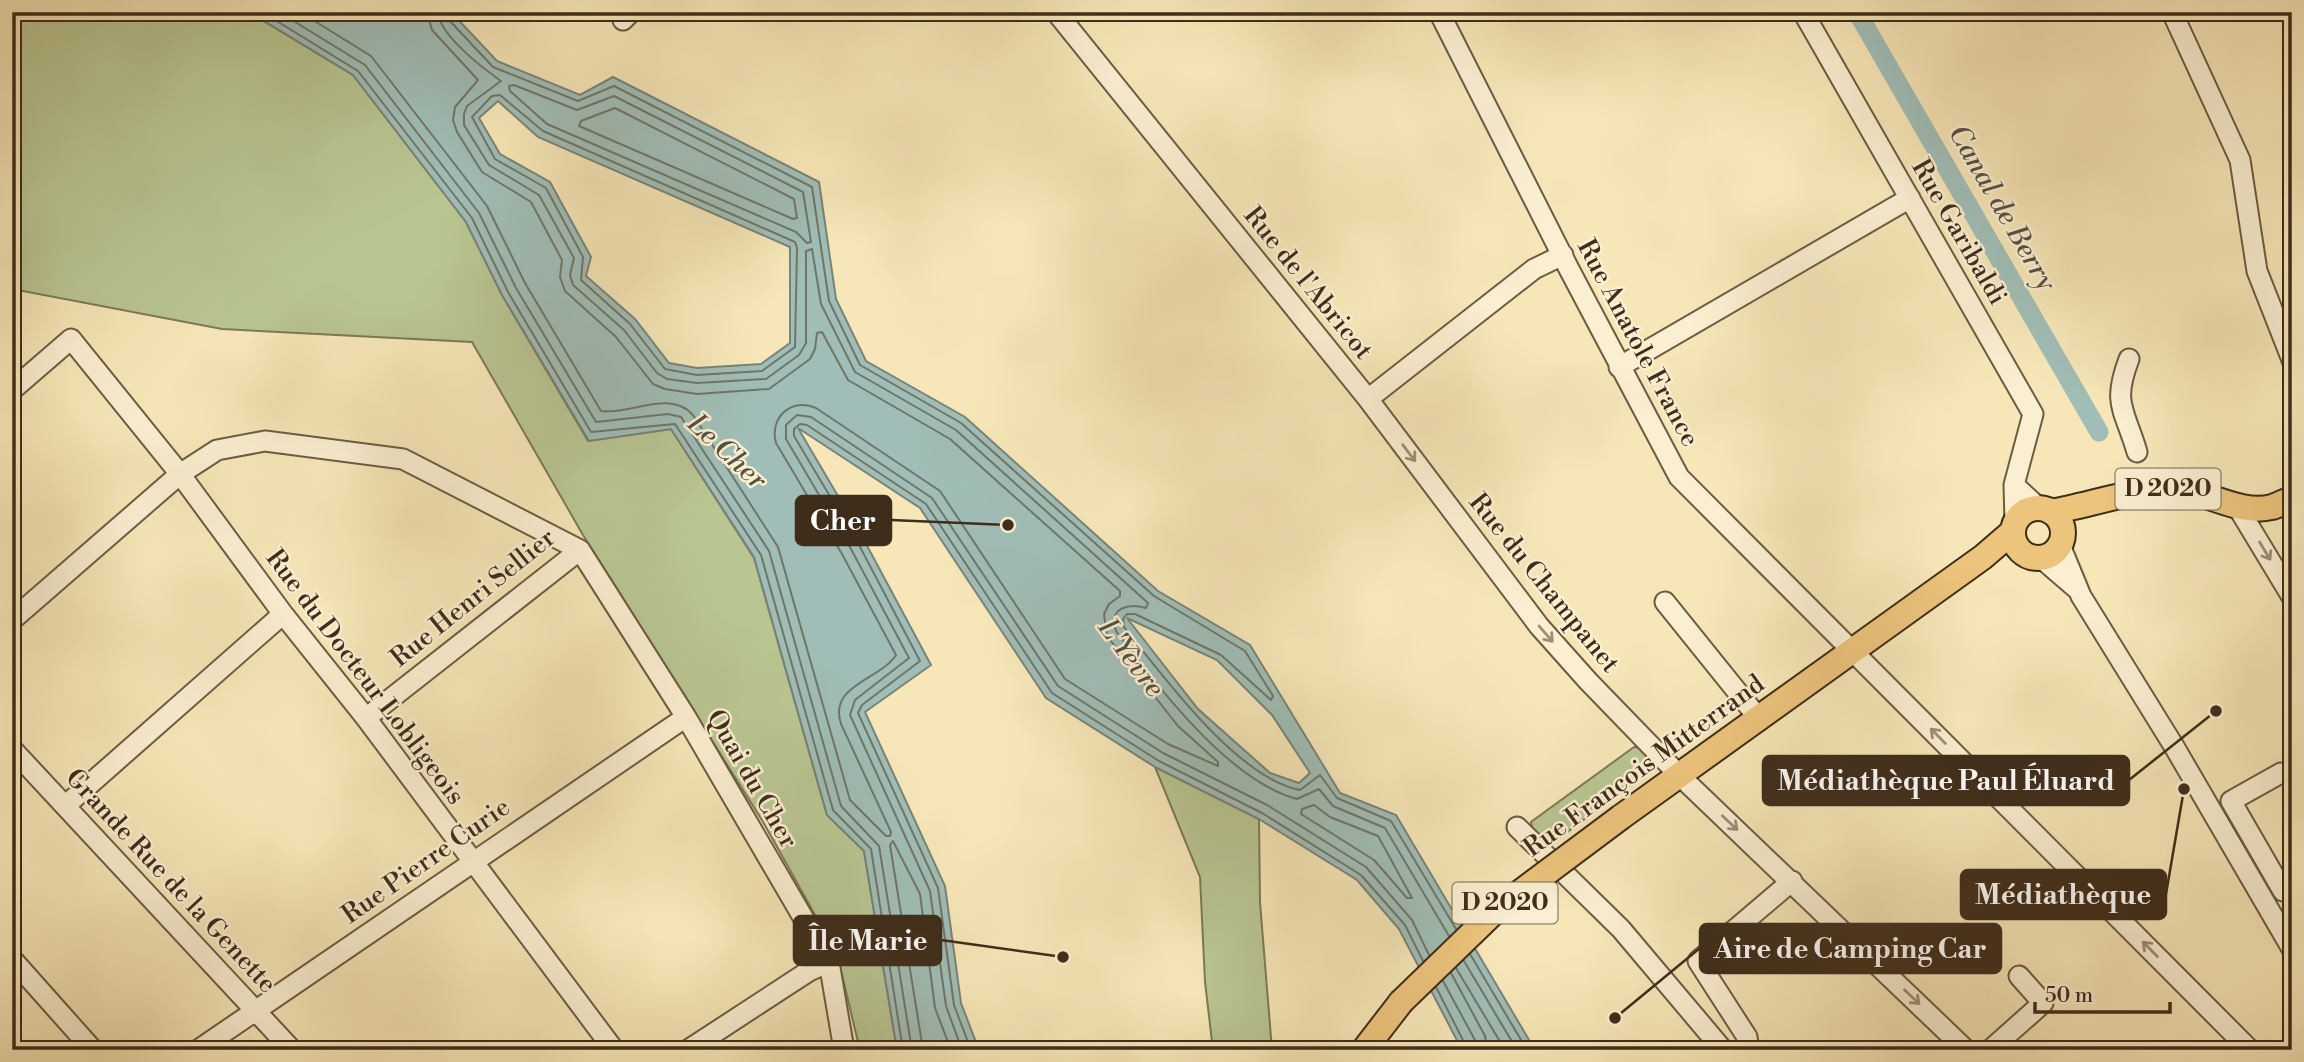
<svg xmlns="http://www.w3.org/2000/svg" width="2304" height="1062" font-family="'Libre Bodoni',serif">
  <rect width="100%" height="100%" fill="#f7e7b8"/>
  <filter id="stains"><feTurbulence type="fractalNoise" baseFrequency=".00286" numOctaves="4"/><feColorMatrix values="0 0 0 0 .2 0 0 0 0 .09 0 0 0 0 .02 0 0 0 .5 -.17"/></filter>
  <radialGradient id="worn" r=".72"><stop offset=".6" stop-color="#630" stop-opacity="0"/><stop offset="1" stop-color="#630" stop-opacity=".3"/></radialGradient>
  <path fill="#b9c692" stroke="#7c7a56" stroke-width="2" d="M12 12H249L353 75 466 222 502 295 588 441 671 429 754 558 827 815 864 851 897 1050H860L837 954 763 822 583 535 472 342 222 329 12 289Z
    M1634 747 1641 748 1656 765 1549 846 1532 828 1531 822Z
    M1155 767 1259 819 1260 902 1272 1050H1213L1205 982 1200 877Z"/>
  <path fill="#a0beb7" stroke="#798479" stroke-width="2" fill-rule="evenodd" d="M249 12H451L497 61 580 95 613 77 819 182 836 299 866 361 965 417 1158 591 1250 645 1340 793 1396 815 1535 1050H1462L1399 929 1357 880 1259 819 1155 767 1046 698 920 508 798 428 865 542 931 665 865 712 945 886 961 1003 979 1050H897L864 851 827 815 754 557 671 429 589 441 502 295 466 222 353 75ZM498 101 538 137 790 247V343L761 364 697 368 669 363 635 319 586 276 591 257 550 182 500 154 479 118ZM1127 618 1217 660 1272 715 1310 773 1299 783 1270 773 1198 709Z"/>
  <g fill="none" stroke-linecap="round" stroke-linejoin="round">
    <path stroke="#6f7669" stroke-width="2" d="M262 12 358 71 472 218 508 292 591 432 675 424 761 555 833 810 871 849 903 1050
      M279 12 365 65 479 213 516 288 596 422 668 414 681 417 769 551 841 806 879 846 912 1050
      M300 12 371 56 487 206 525 283 601 411C630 415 670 389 693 415L778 547 850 800 886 836H890L891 832 841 724C828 685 880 680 896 655L842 554 776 443C769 417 792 397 816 408L940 491 1065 679 1168 744 1218 766V762L1178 726 1107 636 1104 614 1109 604 1120 596V591L950 439 848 380 822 332 817 333 815 349 810 359 769 389 697 394 665 389 653 384 616 337 565 291 560 277 562 260 531 202 482 172 457 132 453 120 455 107 478 80 432 30 427 12
      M438 12C439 35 484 69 501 81L467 106 464 114V125L489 165 539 195 574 258 570 275 573 285 624 330 657 373 667 379 697 383 766 379 799 355 806 343V251L812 249 821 304 855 372 956 430 1148 603 1146 608C1129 603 1108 607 1116 631 1157 686 1229 781 1297 799L1319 789 1333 806 1385 828 1449 936
      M447 12 449 20 493 67 578 101 614 86 812 187 829 301 860 365 961 423 1154 596 1245 651 1273 696 1271 700 1221 655 1135 614H1127L1123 619 1124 627C1163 676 1237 778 1300 790L1320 775 1337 798 1391 821 1456 929
      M514 85 577 110 614 96 803 192 811 242 807 243 796 232 547 124 510 91 509 86Z
      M500 95 543 131 795 242 797 248 795 347 762 371 697 375 665 369 630 324 581 280 583 257 546 188 495 159 472 117 492 96Z
      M615 108 794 199 797 218 793 219 579 126 581 121Z
      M1314 805 1330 817 1378 836 1412 898H1407L1374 860 1301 814 1302 809Z
      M1470 954 1527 1050
      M1464 961 1517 1050
      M1456 968 1505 1050
      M1451 973 1485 1036 1487 1050
      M1443 981 1475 1040 1477 1050
      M1436 987 1468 1050
      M923 1050 890 845 893 841 920 894 935 1008 951 1050
      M962 1050 946 1006 930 891 850 715 855 700 909 658 851 549 786 439V425L797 415 811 417 932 498 1058 686 1163 753 1267 805 1366 867 1412 920 1429 955
      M971 1050 954 1005 938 888 858 713 862 705 920 661 859 545 794 436V429L800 424 807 425 926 504 1052 693 1159 761 1262 813 1361 875 1405 925 1423 961"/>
    <path stroke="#a0beb7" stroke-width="19" d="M1857 12 2099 432"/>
    <g stroke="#6c5c42" stroke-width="23">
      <path id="minor" d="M1056 12 1368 399 1534 269 1563 255
        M1439 12 1569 269 1679 477 2250 1050
        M1803 12 2033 414 2014 485 2015 522
        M2172 12 2240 160 2257 271 2292 360
        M623 20 631 12
        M2129 359C2112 404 2124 408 2137 452
        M1619 367 1910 198
        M12 390 71 339 180 474 283 614 366 718 614 1050
        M1368 399 1539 626 1588 681 1680 776 1966 1050
        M2014 485 2039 508
        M2237 506 2292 597
        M2060 545 2081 596 2175 748 2292 949
        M580 550 686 717 829 962 844 1050
        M2041 558 2077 589
        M1665 602 1760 720
        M12 620 180 474 217 450 265 441 403 459 580 550 366 718
        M12 749 292 1050
        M2281 773 2231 801 2283 891
        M65 806 283 614
        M1517 827 1621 929 1723 1050
        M12 959 93 1050
        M198 1050 686 717
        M688 1050 809 971 829 962
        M1749 1050 1747 1037 1698 961 1792 881
        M1990 1050 2043 1003 2019 976"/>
    </g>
    <g stroke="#3e2d1b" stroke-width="28">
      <path id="major" d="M2013 533a25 25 0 1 1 50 0a25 25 0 1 1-50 0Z
        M2051 512C2089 505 2128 491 2167 489 2202 487 2237 516 2272 507 2279 505 2285 501 2292 499
        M1621 817 1983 557 2012 532
        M1364 1050 1401 1002"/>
    </g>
    <use href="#minor" stroke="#faefd1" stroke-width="19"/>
    <use href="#major" stroke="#ecc47c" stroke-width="24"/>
    <g stroke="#3e2d1b" stroke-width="28" stroke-linecap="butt">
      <path id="major-bridge" d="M1401 1002 1494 912 1621 817"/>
    </g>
    <use href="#major-bridge" stroke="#ecc47c" stroke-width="24"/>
  </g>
  <defs><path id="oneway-shaft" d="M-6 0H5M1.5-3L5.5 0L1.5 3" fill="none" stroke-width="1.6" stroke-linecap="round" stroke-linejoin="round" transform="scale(1.75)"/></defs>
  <g stroke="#9c8e76">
    <use href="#oneway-shaft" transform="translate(1409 453) rotate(53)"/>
    <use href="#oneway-shaft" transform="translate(2265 551) rotate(59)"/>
    <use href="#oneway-shaft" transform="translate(1546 634) rotate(49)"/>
    <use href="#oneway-shaft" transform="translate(1938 736) rotate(-135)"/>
    <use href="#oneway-shaft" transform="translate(1730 823) rotate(43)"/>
    <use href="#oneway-shaft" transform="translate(2150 949) rotate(-135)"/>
    <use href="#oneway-shaft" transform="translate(1912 997) rotate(44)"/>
  </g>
  <g text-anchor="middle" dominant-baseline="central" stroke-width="5" stroke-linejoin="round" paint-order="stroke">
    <g fill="#faefd1" stroke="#766752" stroke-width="2">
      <rect x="2115.5" y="468.5" width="105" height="41" rx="5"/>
      <rect x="1452.5" y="882.5" width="105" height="41" rx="5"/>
    </g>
    <g font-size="24" font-weight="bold" fill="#3e2d1b">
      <text x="2168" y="489">D 2020</text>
      <text x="1505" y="903">D 2020</text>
    </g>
    <g font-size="26" fill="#3e2d1b" stroke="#faefd1">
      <text transform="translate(1959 232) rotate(60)">Rue Garibaldi</text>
      <text transform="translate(1308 283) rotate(51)">Rue de l'Abricot</text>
      <text transform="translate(1638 343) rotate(62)">Rue Anatole France</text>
      <text transform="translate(1544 583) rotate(51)">Rue du Champanet</text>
      <text transform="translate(473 598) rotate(-39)">Rue Henri Sellier</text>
      <text transform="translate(365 677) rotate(53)">Rue du Docteur Lobligeois</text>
      <text transform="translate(1644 766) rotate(-36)">Rue François Mitterrand</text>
      <text transform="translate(752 779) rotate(60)">Quai du Cher</text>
      <text transform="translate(426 861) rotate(-35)">Rue Pierre Curie</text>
      <text transform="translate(171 881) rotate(47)">Grande Rue de la Genette</text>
    </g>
    <g font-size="28" font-style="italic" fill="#565142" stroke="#faefd1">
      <text transform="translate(2002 208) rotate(60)">Canal de Berry</text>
      <text transform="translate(727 452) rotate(43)">Le Cher</text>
      <text transform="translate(1131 658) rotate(53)">L'Yèvre</text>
    </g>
  </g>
  <path fill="none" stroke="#3e2d1b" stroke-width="2.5" d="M1008 525L891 520M2216 711L2129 780M2184 789L2166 894M1063 957L941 940M1615 1018L1700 948"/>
  <g fill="#3e2d1b" stroke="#faefd1" stroke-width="2.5">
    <circle cx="1008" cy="525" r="7"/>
    <circle cx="2216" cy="711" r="7"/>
    <circle cx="2184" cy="789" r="7"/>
    <circle cx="1063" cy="957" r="7"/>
    <circle cx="1615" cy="1018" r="7"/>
  </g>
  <g fill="#3e2d1b" stroke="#3e2d1b" stroke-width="2.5">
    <rect x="796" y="496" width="95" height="49" rx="7"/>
    <rect x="1763" y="756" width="366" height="49" rx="7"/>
    <rect x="1961" y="870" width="205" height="49" rx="7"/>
    <rect x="794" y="916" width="147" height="49" rx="7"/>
    <rect x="1700" y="924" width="301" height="49" rx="7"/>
  </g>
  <g font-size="28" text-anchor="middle" font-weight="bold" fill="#fff">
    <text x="843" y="530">Cher</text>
    <text x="1946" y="790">Médiathèque Paul Éluard</text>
    <text x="2063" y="904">Médiathèque</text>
    <text x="868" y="950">Île Marie</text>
    <text x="1850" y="958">Aire de Camping Car</text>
  </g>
  <rect width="2304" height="1062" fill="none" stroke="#f7e7b8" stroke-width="42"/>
  <rect x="14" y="14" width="2276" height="1034" fill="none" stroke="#3e2d1b" stroke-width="3.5"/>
  <rect x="21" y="21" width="2262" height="1020" fill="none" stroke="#3e2d1b" stroke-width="2"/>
  <path d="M2035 1002v10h135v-10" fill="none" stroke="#3e2d1b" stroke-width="3.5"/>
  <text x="2045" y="1002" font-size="21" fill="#3e2d1b" stroke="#faefd1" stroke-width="5" paint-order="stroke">50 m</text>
  <rect width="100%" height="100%" filter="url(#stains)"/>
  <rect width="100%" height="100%" fill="url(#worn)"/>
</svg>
